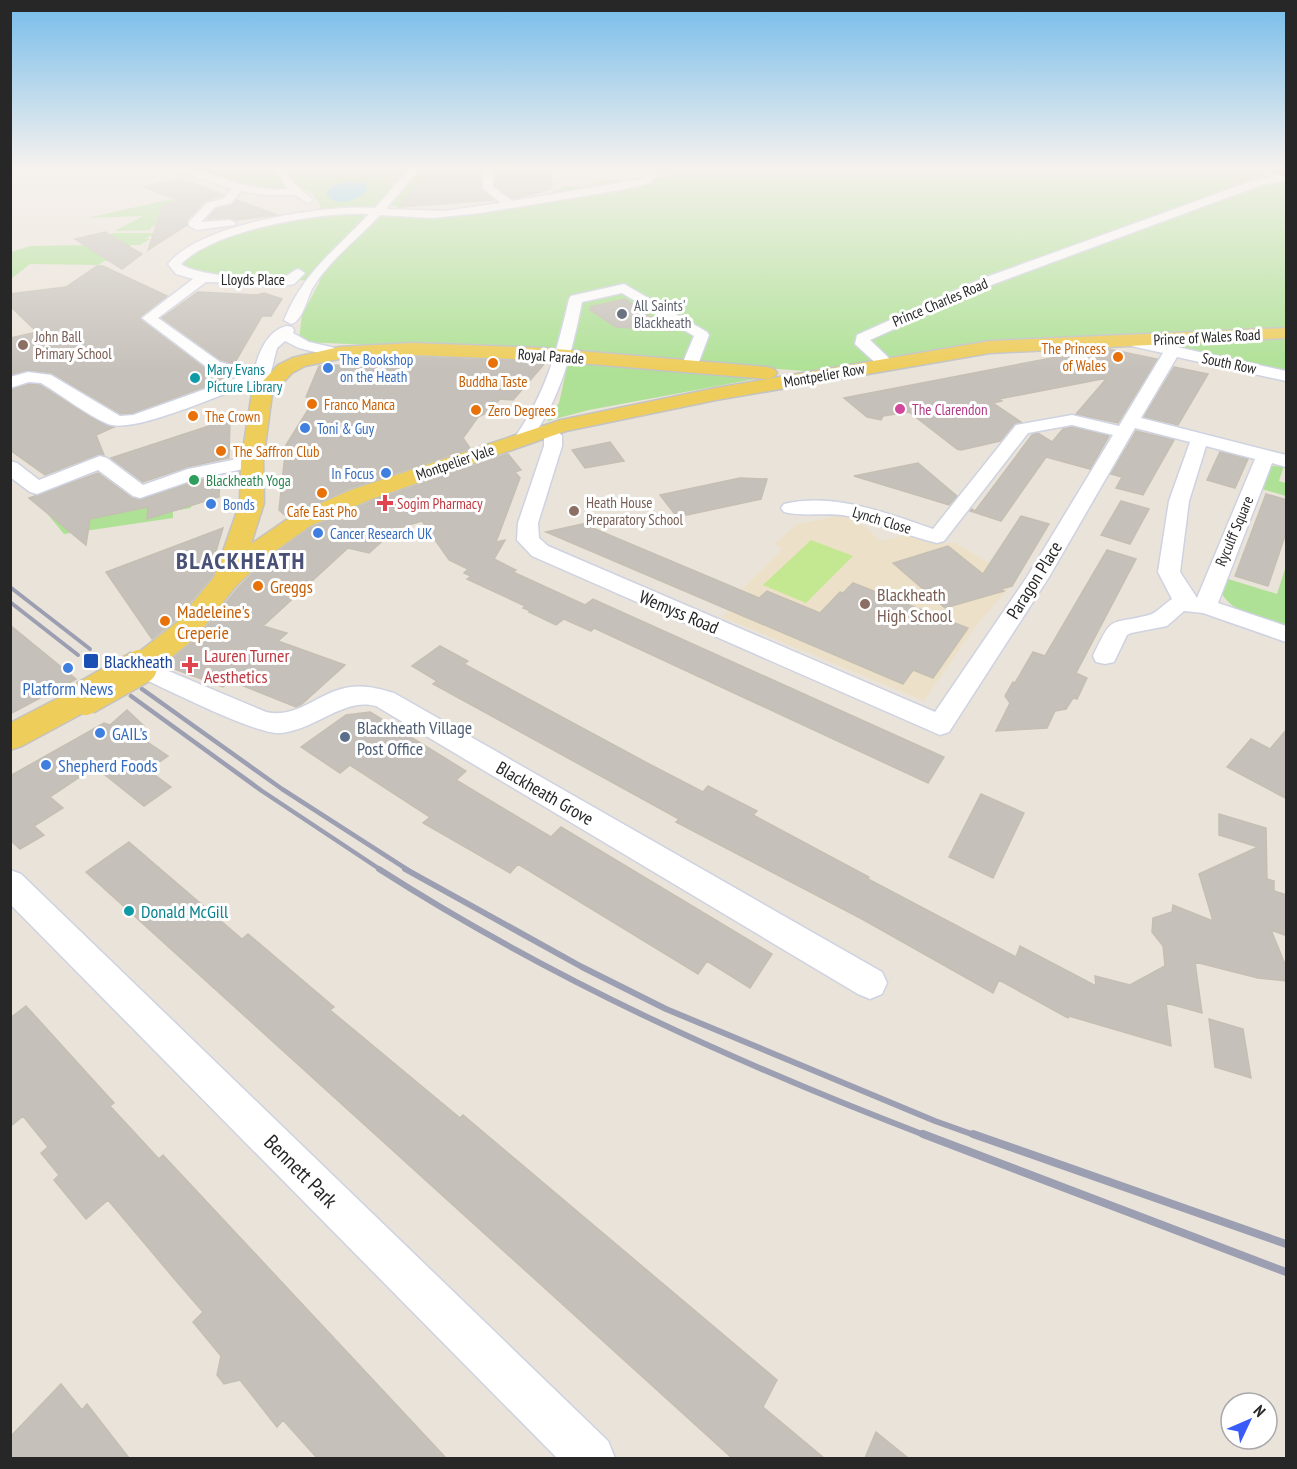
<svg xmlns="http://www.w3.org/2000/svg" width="1297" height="1469" font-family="'PT Sans Narrow',sans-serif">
  <rect width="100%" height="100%" fill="#eae3d9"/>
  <path fill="#ece1c8" d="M850 513 880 541 912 534 935 543H956L1017 579 975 627 924 701 722 617 748 592 742 589 782 549 774 544 797 524Z"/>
  <path fill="#aee195" d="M179 166H434L401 207 390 205 387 209 444 212 539 199 564 186 599 187 597 184 601 181C628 178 651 183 675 173L654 172 649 166H1257L1265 171 1259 178 1274 181 1286 179V373L1194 353 1169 335 805 371 576 354 303 342 299 339 302 315 320 281 215 277 200 274 180 263 190 252 226 237 306 218 321 207 313 194 301 188 277 192 255 189Z
    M177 198 182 201 178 202H209L198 204 150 228 151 230 115 231 143 216 87 218Z
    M114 233H160L145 238 150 239 140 245H131L118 261H104L98 265 30 264 11 279V252L30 246 85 245Z
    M568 363 754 379H755L589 410 547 421 559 403Z
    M1271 466H1284L1279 481 1286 483V496L1262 489Z
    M191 505V508L173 511V518L64 534 45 511 62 506 135 510 151 506Z
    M1286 566V626C1264 619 1235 615 1222 594L1228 579 1277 594Z"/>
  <path fill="#c3e891" d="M811 540 853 556 806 603 763 585Z"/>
  <path fill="#6cc9ec" d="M347 182H363L367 187 366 192C356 201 334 208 326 193L332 186Z"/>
  <path fill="#c5c0b9" stroke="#c5bfb3" stroke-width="1.5" d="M458 166H481V188L494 200 399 207 428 173 445 172 446 169Z
    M495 166 551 167 552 189 513 199 495 186Z
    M179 179 224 195 205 201 187 220V225L148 250 163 205 182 201 143 187Z
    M237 200 278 215 236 220 230 218 207 219 216 209 232 205Z
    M105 232 142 254 122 269 75 239Z
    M97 266H103L167 296 141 316V320L207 370 226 376 215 383 133 413 121 414 52 373 28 370 10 375V338L37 332 10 306V294L66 287Z
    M198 292 257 295 264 293 282 299 271 316H262L234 364 221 360 162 318Z
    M625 299 651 317 673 331 616 327 590 310H593L590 307Z
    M1108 349 1157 359 1118 423 1076 414 1107 378 999 399 1002 401 993 403 1021 422 1014 424 1000 441 961 450 957 449 909 412 883 416 881 420 867 417 844 398 1093 350Z
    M413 357 546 362 513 400 500 399 487 413 478 417 463 438 470 448 350 488 287 517 279 510 286 445 316 397H306L319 366 389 363 392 358Z
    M1174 367 1208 374 1178 425 1144 417Z
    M29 384 40 385 90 417 114 427 96 435 104 455 99 454 45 475 10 450V390Z
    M230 419 229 458 187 467 143 482 111 458Z
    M1072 427 1109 436 1090 469 1046 457 1001 521 970 511 972 509 975 511 1032 435 1038 433 1052 442 1063 429Z
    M1136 431 1174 440 1143 495 1116 488 1122 477 1111 474Z
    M610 442 624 461 585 468 572 450Z
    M1220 452 1248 459 1235 488 1207 480Z
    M508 454 521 470 515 472 520 478 496 542 505 540 494 559 516 570 513 572 585 605 593 599 944 757 928 783 594 628 591 631 564 619 556 625 529 612 531 611 523 608 525 606 467 579 471 576 464 573 468 569 449 560 422 521 396 529 369 553 348 548 263 626 287 633 278 641 345 665 302 704 296 707 231 681 223 687 174 669 169 662 198 638 237 589 265 561 311 528 370 502Z
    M918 463 957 496 949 505 854 476Z
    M98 473 132 498 139 500 200 480 220 476 219 497 147 519 148 507 90 519 86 545 29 498Z
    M740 478 767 479 761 499 687 515 674 513 660 495Z
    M1266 494 1287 500V530L1268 586 1235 576Z
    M1121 501 1149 509 1130 544 1101 535Z
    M1021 516 1049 524 1012 586 1001 589 1004 591 945 608 893 563 948 546 983 574Z
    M591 522 595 529 759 598 767 591 820 613 840 592 843 593 853 583 968 628 933 678 913 670 903 684 546 532Z
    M223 528 210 571H214L212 576 174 621 152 639 106 572Z
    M1107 550 1136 559 1076 673 1087 678 1077 699 1073 698 1066 709 1055 711 1047 728 996 731 1010 703 1005 696 1013 682 1015 683 1033 652 1045 656Z
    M10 625 76 679 10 714Z
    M440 646 468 661 464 664 649 764 703 792 708 786 757 811 753 815 869 877 868 879 1016 957 1020 946 1096 986 1095 976 1130 985 1165 966 1163 946 1152 932 1153 918 1172 912 1173 905 1213 921 1199 874 1258 847 1219 835V814L1266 828 1267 879 1274 881V891L1287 895V936L1271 930 1287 969V981L1258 978 1195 962 1202 1013 1166 1003 1171 1046 1069 1016 1068 1018 999 980 993 993 862 919 676 822 679 819 433 684 437 681 412 666Z
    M127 710 144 726 134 733 168 756 148 770 171 787 144 806 95 767 50 797 63 808 34 826 44 835 20 849 10 840V776L104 723 110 725Z
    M370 712 466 771 456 780 551 837 561 827 772 954 750 988 707 961 698 974 518 864 510 873 423 823 430 817 350 765 340 773 301 747 346 715Z
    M1287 729V799L1227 767 1251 739 1270 749Z
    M981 794 1024 813 993 878 949 857Z
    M129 842 242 939 248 934 334 1007 330 1010 460 1118 463 1115 777 1380 763 1407 824 1458H732L86 872Z
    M26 1006 114 1103 110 1106 159 1159 163 1155 446 1458H317L283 1420 277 1427 240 1380 224 1384 217 1375 221 1356 193 1322 203 1312 177 1282 108 1200 86 1219 54 1180 59 1175 41 1153 48 1147 23 1116 10 1127V1018Z
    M1209 1019 1243 1029 1251 1078 1215 1067Z
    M61 1384 82 1410 87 1404 129 1458H10V1437Z
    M876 1432 908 1458H865Z"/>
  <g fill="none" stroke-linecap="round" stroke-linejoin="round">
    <g stroke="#ced2e1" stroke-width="3">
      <path id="minor" d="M164 166C206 166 242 193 288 189L272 166H282L294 184 313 200 308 203 295 195H265L241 191 231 203 215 207 201 222 230 220 236 223 234 225 197 230 189 226V222L207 203 223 199 232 189Z
        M412 166H422L386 209 444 211 501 203 483 188V166H493V187L512 201 642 179 647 175 640 166H650L657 175 650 183 620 190 480 213 431 218 380 215C358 239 329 260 312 289 307 299 302 322 291 324L284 320C303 273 335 250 369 214 322 211 214 230 181 264 193 275 272 283 286 276 291 274 292 271 298 269L305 273 294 284 289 285 206 282 158 318 220 362 234 366 236 369 234 372 228 374 208 368 142 318 193 279 176 274 168 264C199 224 326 204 375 208Z
        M1286 174V180L1261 185 991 285 870 340 892 361 894 364 892 367H880L855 344 857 335 981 279 1255 180Z
        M624 284 707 332 709 335 697 367 689 372 681 367 694 336 622 293 582 302C572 352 561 398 530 441H518L515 437C546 393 557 351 569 299L571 296Z
        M287 326 292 327 294 330 293 333 309 342 344 350 347 353 339 358 299 348 285 341 277 348 271 372 284 373 286 376 284 379 270 382V393L268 397H256L254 393V384L248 385C219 395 133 434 108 424 85 414 63 396 41 383L29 382 10 388V377L28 372 51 375 120 416 133 415 239 377 254 374C257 355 267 330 287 326Z
        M1127 336 1286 371V381L1177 357 1141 418 1286 455V467L1272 463 1218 603 1286 626V642L1203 613 1184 611 1167 626 1131 633 1127 635 1114 662 1105 664 1096 662 1093 656C1114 613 1107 626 1149 615 1157 613 1165 603 1172 599L1158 572 1169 501 1190 442 1135 428 1049 577 949 732 940 735 532 556 517 540 518 523 544 446V437L539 430 542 426H554L562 436V446L538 523 539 538 548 546 935 712 1027 577 1113 435 1072 425 1028 433 944 541 937 543C907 536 879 522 848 516 827 512 802 517 784 512L781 508 784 504C833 492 887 513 933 529L1016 425 1072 415 1119 426 1163 353 1122 344 1119 341 1122 338ZM1206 446 1255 459 1197 598 1180 572 1189 501Z
        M100 456 107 458 143 485 188 469 252 456 259 458 261 462 259 466 199 478 140 498 133 496 98 470 37 494 30 492 10 477V461L17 463 39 480Z
        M140 659 266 712C293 718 311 700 335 691 356 683 374 687 394 693L882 972 887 983 882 994 870 999 858 994 376 706C345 697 316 729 281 733 257 736 159 685 131 673L128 667 131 661Z
        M10 870 21 874 608 1441 615 1458H557L10 904Z"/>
    </g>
    <g stroke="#c3c3c3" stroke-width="3">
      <path id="major" d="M1286 328V338L990 353 716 400 566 431 369 500 310 526 264 559 235 587 196 637 151 674 140 677 129 674 125 667 129 660 176 623 214 577 240 503 241 462 252 393 278 365 292 358 339 347 413 343 544 348 767 367 774 369 777 373 774 377 767 379 544 360 413 355 339 359 305 366 292 373 272 394 263 462 264 503 251 544 292 516 351 490 561 420 716 388 990 341Z
        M85 687 96 690 101 698 96 706 22 746 10 750V723L74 690Z"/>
    </g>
    <g stroke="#c3c3c3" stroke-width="3">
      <path id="highway" d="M1259 166H1277L1286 169V177Z"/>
    </g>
    <use href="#minor" fill="#fff" fill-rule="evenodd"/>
    <use href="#major" fill="#eecd5a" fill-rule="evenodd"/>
    <use href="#highway" fill="#fc9d52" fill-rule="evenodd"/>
    <path stroke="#9c9fb2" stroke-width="4" d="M10 587 90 649
      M10 602 78 655"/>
    <path stroke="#9c9fb2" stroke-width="4.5" d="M142 689 282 789 408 870
      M131 696 262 791 381 870"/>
    <path stroke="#9c9fb2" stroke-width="6" d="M379 869C551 979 736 1063 927 1136
      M405 869 582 967 666 1009 935 1121 977 1136"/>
    <path stroke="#9c9fb2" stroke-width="8" d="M923 1134 1286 1272
      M973 1134 1286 1244"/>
    <g stroke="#c3c3c3" stroke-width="37" stroke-linecap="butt">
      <path id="major-bridge" d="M85 698 140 667"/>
    </g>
    <use href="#major-bridge" stroke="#eecd5a" stroke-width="34"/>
  </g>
  <linearGradient id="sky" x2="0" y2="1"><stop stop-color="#76bcea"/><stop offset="0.45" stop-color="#f6f2ee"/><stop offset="1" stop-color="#f6f2ee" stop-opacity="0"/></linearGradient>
  <rect width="1297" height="372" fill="url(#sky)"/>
  <circle fill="#6b7280" stroke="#fff" stroke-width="2" cx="622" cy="314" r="6"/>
  <g fill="#8d6e63" stroke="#fff" stroke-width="2">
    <circle cx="23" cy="345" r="6"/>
    <circle cx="574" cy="511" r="6"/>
    <circle cx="865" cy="604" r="6"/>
  </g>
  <g fill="#e8710a" stroke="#fff" stroke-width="2">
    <circle cx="1118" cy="357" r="6"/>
    <circle cx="493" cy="363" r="6"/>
    <circle cx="312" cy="404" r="6"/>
    <circle cx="476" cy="410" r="6"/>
    <circle cx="193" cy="416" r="6"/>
    <circle cx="221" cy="451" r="6"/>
    <circle cx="322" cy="493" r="6"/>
    <circle cx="258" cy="586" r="6"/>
    <circle cx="165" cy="621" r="6"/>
  </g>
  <g fill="#3f7fe0" stroke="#fff" stroke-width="2">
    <circle cx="328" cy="368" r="6"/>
    <circle cx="305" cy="428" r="6"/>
    <circle cx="386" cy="473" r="6"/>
    <circle cx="211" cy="504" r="6"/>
    <circle cx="318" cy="533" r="6"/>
    <circle cx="68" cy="668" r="6"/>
    <circle cx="100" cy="733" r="6"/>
    <circle cx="46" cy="765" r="6"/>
  </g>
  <g fill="#0f9aa8" stroke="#fff" stroke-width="2">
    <circle cx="195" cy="378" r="6"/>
    <circle cx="129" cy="911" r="6"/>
  </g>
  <circle fill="#d1479c" stroke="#fff" stroke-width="2" cx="900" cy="409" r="6"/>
  <circle fill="#2e9e5b" stroke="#fff" stroke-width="2" cx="194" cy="480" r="6"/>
  <g fill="#e0444e" stroke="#fff" stroke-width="2">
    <path d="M382 494h6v6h6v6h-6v6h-6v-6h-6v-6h6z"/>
    <path d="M187 656h6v6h6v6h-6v6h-6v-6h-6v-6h6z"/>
  </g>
  <rect fill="#1a4fb4" stroke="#fff" stroke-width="2" x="83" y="653" width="16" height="16" rx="3"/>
  <circle fill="#5c6f8a" stroke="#fff" stroke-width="2" cx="345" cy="737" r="6"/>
  <g text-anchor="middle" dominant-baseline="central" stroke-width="6" stroke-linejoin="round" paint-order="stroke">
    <g font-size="15" fill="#272727" stroke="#fff">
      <text x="253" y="279">Lloyds Place</text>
      <text transform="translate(940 302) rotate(-23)">Prince Charles Road</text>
      <text transform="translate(1207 337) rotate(-3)">Prince of Wales Road</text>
      <text transform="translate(551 356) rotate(4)">Royal Parade</text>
      <text transform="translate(1229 363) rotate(12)">South Row</text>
      <text transform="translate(824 375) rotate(-10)">Montpelier Row</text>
      <text transform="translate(455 462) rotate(-19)">Montpelier Vale</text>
      <text transform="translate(882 520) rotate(17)">Lynch Close</text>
      <text transform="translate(1234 531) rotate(-67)">Ryculff Square</text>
    </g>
    <g font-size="15" fill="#5b616d" stroke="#fff" text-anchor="start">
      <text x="634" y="305">All Saints'<tspan x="634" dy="17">Blackheath</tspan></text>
    </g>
    <g font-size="15" fill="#785e54" stroke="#fff" text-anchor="start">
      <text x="35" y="336">John Ball<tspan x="35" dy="17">Primary School</tspan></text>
      <text x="586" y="502">Heath House<tspan x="586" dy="17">Preparatory School</tspan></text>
    </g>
    <g font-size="15" fill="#c56008" stroke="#fff" text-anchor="start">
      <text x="1106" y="348" text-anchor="end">The Princess<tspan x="1106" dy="17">of Wales</tspan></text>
      <text x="493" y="381" text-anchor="middle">Buddha Taste</text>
      <text x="324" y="404">Franco Manca</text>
      <text x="488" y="410">Zero Degrees</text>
      <text x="205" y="416">The Crown</text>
      <text x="233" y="451">The Saffron Club</text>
      <text x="322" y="511" text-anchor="middle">Cafe East Pho</text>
    </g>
    <g font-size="15" fill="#366cbe" stroke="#fff" text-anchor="start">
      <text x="340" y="359">The Bookshop<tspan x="340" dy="17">on the Heath</tspan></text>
      <text x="317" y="428">Toni &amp; Guy</text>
      <text x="374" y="473" text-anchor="end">In Focus</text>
      <text x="223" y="504">Bonds</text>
      <text x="330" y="533">Cancer Research UK</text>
    </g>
    <g font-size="15" fill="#0d838f" stroke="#fff" text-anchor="start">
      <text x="207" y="369">Mary Evans<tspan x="207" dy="17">Picture Library</tspan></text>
    </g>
    <g font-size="15" fill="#b23c85" stroke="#fff" text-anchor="start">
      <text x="912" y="409">The Clarendon</text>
    </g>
    <g font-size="15" fill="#27864d" stroke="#fff" text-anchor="start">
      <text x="206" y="480">Blackheath Yoga</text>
    </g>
    <g font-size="15" fill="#be3a42" stroke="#fff" text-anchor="start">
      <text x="397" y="503">Sogim Pharmacy</text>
    </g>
    <g font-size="18" fill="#272727" stroke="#fff">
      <text transform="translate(1034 580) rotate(-58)">Paragon Place</text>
      <text transform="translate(679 612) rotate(23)">Wemyss Road</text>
      <text transform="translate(545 793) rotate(30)">Blackheath Grove</text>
    </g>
    <g font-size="18" fill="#c56008" stroke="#fff" text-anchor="start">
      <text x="270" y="586">Greggs</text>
      <text x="177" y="611">Madeleine's<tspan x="177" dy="21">Creperie</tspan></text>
    </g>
    <g font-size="18" fill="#785e54" stroke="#fff" text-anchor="start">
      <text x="877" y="594">Blackheath<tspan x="877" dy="21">High School</tspan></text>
    </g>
    <g font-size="18" fill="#be3a42" stroke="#fff" text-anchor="start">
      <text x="204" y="655">Lauren Turner<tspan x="204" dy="21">Aesthetics</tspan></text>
    </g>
    <g font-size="18" fill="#164399" stroke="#fff" text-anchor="start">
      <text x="104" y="661">Blackheath</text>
    </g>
    <g font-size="18" fill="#366cbe" stroke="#fff" text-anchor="start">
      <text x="68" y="688" text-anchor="middle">Platform News</text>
      <text x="112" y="733">GAIL's</text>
      <text x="58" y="765">Shepherd Foods</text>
    </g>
    <g font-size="18" fill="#4e5e75" stroke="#fff" text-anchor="start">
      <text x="357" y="727">Blackheath Village<tspan x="357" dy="21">Post Office</tspan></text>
    </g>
    <g font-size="18" fill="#0d838f" stroke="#fff" text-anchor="start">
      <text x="141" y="911">Donald McGill</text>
    </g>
    <g font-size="21" fill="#272727" stroke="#fff">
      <text transform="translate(301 1171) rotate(45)">Bennett Park</text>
    </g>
    <g font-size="24" font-weight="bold" letter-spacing="1.5" fill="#495177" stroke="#fff">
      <text x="241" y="560">BLACKHEATH</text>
    </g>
  </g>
  <rect width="1297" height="1469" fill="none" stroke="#272727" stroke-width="24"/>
  <g transform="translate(1249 1421) rotate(46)"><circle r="28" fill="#ffffff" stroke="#a9a9a9" stroke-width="1.5"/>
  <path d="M0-4.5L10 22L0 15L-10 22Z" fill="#395bf7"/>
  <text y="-9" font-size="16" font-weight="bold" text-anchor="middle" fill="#272727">N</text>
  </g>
</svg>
